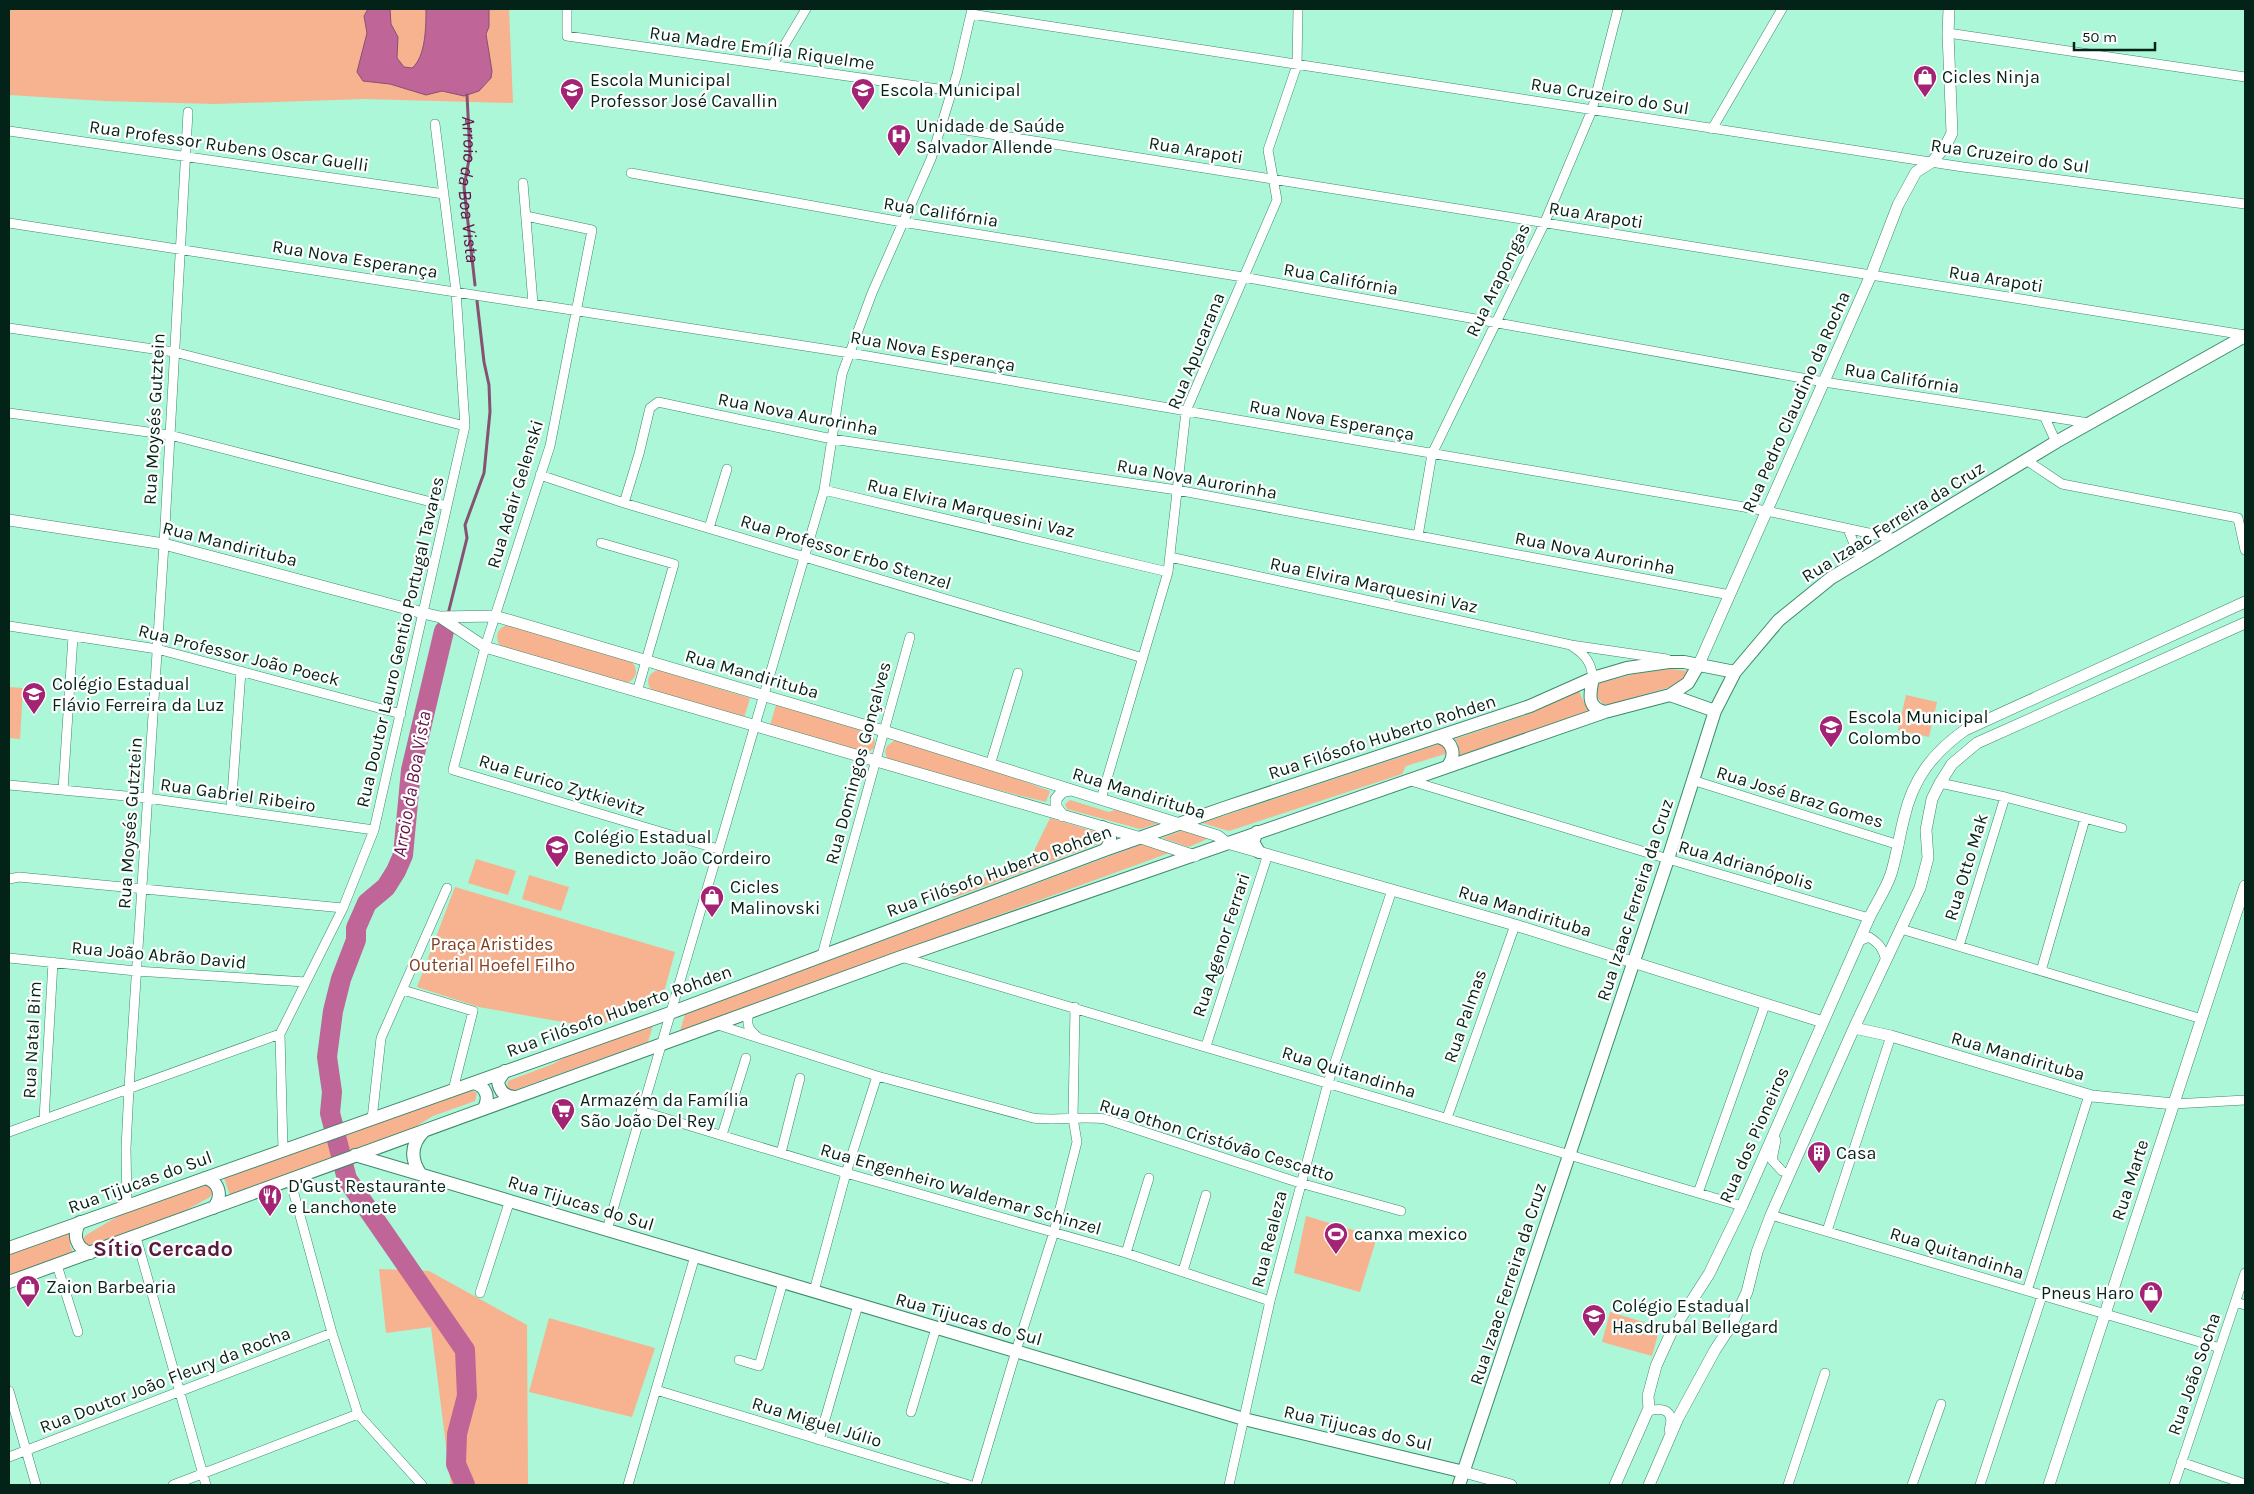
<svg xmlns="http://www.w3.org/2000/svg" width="2254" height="1494" font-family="Karla,sans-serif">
  <rect width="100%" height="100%" fill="#abf7d8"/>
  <path fill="#f7b290" d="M9 9H509L513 103 364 99 215 104 104 101 9 95Z
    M507 625 632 662C639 671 636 680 626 683L501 647C494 638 497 628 507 625Z
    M1670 669 1688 671 1687 682 1610 705 1603 704 1596 696 1597 687 1600 683 1634 674Z
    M658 670 750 698 744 718 652 690C645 683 648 673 658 670Z
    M9 687 23 688 20 739 9 738Z
    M1578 689 1588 711 1458 756V744L1455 739 1529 714Z
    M1906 695 1937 702 1929 737 1898 730Z
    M776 705 871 733 875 741 874 748 866 754 770 725Z
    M895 740 989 768 1050 791 1046 802 939 775 887 759 885 752 887 746Z
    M1442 743 1447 751 1445 754 1406 766 1402 774 1229 831 1202 823Z
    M1070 800 1109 812 1115 810 1159 823 1140 829 1067 809 1065 804Z
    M1050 818 1100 833 1103 837V842L953 898 950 890 1029 861Z
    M1184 830 1209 838 1189 847 1162 838Z
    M1145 843 1169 853 680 1031 685 1014Z
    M476 859 516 871 508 895 468 883Z
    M529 875 569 887 561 911 522 899Z
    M455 887 675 952 661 1003 577 1033 574 1024 479 1007 417 987Z
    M653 1025 648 1042 512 1091 507 1087 508 1081 553 1064 574 1052Z
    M471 1090 477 1093 475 1101 433 1116 415 1127 230 1195 224 1178Z
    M206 1184H209L213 1192 210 1197 174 1217 91 1248 82 1240 86 1235 122 1214Z
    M1306 1216 1377 1237 1360 1292 1294 1273Z
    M71 1232 70 1245 73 1253 9 1276V1255Z
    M379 1269 429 1271 527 1325 528 1485H451L431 1327 386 1333Z
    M1610 1312 1660 1327 1652 1356 1602 1342Z
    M549 1318 655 1348 632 1417 529 1392Z"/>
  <path fill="#bf6597" stroke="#875171" d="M368 9H390L391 24 398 37 397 58 404 67 412 68C426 57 426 25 426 9H489V27L486 34 492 71 491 78 479 91 464 96 442 91 426 95 390 84 363 81 357 72 367 33 364 16Z"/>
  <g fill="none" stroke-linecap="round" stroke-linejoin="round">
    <g stroke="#875171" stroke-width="3">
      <path id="s1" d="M467 95 470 154 464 187 475 285"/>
      <path d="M448 614 467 538 465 525 484 473 490 412 489 385 484 362 477 301"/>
    </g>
    <path stroke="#bf6597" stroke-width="20" d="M444 631 411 770 403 855 396 871 386 887 367 903 356 928V940L341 979 333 1011 327 1057 332 1092 330 1113 347 1179 465 1350 467 1396 457 1434 456 1464 465 1485"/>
    <g stroke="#3e886d" stroke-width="10">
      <path id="minor" d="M567 9V36L952 91
        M971 14 1963 167 2245 204
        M1948 33 2245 77
        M772 66 806 9
        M941 126 2245 335
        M1712 129 1782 9
        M9 131 444 194
        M631 173 902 222 1243 277 1824 382 2089 423
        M523 183 533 303
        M526 216 592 230 550 446 485 647 453 770 718 849
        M9 223 850 353 1767 511 1896 539
        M9 328 174 352 465 426
        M9 413 170 435 447 506
        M2045 418 2056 442
        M2026 460 2062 484 2238 518 2245 550
        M540 475 624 503 1143 658
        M824 490 1168 572
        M624 503 639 454 650 408 658 402 832 439 1177 490 1730 595
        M709 528 727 469
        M1848 529 1861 561
        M1418 536 1432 454 1544 224 1592 110 1618 9
        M601 543 674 564 637 692
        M1170 557 1571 645 1667 659
        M9 626 157 649 401 714
        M1573 647C1586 655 1591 663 1593 678
        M990 765 1018 673
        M1692 780 1899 845
        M1411 781 1668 859 1869 918
        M1940 783 2005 797 2122 828
        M9 785 147 798 374 830
        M63 790 73 636
        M1101 799 1168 572 1186 411 1277 200 1268 150 1297 65 1298 9
        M231 810 241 671
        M9 879 19 877 343 908
        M1901 929 2202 1019
        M1859 941 1869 937C1880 944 1883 949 1886 961
        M1959 946 2005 797
        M822 955 910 637
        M901 957 1742 1206
        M9 958 136 971 306 982
        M2041 971 2085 819
        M403 990 473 1011 453 1090
        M749 1012C746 1025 748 1030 759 1038
        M715 1024 877 1076 1033 1118C1057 1121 1080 1116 1105 1119L1300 1183 1401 1211
        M1206 1046 1268 854
        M2174 1104 2245 1100
        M641 1111 846 1173 1126 1253 1270 1301
        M1447 1118 1515 925
        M44 1119 53 962
        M372 1119 381 1038 447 888
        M9 1132 280 1034
        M722 1135 746 1058
        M1776 1140 1772 1160 1782 1171 1790 1173
        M283 1150 280 1034 343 908 374 830 465 426 456 291 435 124
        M781 1153 800 1078
        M290 1179 332 1333 358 1414 422 1485
        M1698 1193 1765 1005
        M127 1206 126 1148 129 1088 164 544 188 112
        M1771 1215 2220 1348
        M607 1230 824 490 842 374 872 293 931 159 957 74 972 9
        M1827 1231 1891 1036
        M136 1237 206 1485
        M1126 1253 1149 1178
        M57 1265 78 1332
        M1183 1271 1206 1195
        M814 1291 846 1173 877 1076
        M2027 1291 2089 1095
        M480 1293 510 1200
        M2236 1302 2245 1305
        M739 1360 759 1366 783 1282
        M656 1390 969 1485
        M9 1391 36 1485
        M1648 1411C1665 1407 1675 1411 1669 1430
        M911 1412 936 1328
        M819 1440 858 1305
        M9 1457 332 1333
        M2181 1462 2245 1484
        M173 1485 358 1414
        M628 1485 695 1256
        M976 1485 1016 1351 1054 1232 1077 1142 1073 1118 1075 1007
        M1229 1485 1270 1301 1328 1083 1392 890
        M1788 1485 1825 1373
        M1912 1485 1941 1404
        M1980 1485 2042 1296
        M2174 1485 2245 1273"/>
    </g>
    <g stroke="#3e886d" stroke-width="12">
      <path id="tertiary" d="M9 520 164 544 423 613 440 617 485 647 1141 838 1195 856
        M440 617 495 616 884 731 1218 836 1227 843 1515 925 1823 1022
        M1699 664 1871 275 1898 205 1916 172 1932 162 1945 147 1952 133 1948 33 1949 9
        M1063 816 1056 807V799L1062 792 1071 790
        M1854 1028 1891 1036 2092 1096 2174 1104
        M1464 1472 1511 1485
        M1615 1485 1649 1408 1648 1396 1656 1366 1671 1333 1709 1274 1742 1206 1869 918C1876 904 1886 889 1891 874 1897 855 1899 837 1904 818 1913 778 1933 753 1965 730L2245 602
        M1649 1485 1678 1418 1715 1350 1732 1324 1747 1292 1757 1252 1771 1215 1854 1028 1920 888 1928 858 1926 830 1932 799 1940 783 1952 764 1977 743 2245 623
        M2049 1485 2245 886"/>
    </g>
    <g stroke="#3e886d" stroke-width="14">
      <path id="secondary" d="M1593 678C1590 693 1586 708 1605 712
        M1670 695 1688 683 1699 664
        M1438 737C1453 741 1457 755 1447 767
        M1102 827C1111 832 1113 842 1105 850
        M1257 832 1253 842 1259 852
        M505 1071 498 1081C499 1091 505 1097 515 1097
        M473 1083C486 1086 490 1097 484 1108
        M355 1155 1244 1419 1464 1472
        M420 1173C410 1158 411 1144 424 1131
        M205 1178C220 1182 223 1197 213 1208
        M80 1222C72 1235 76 1248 90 1253
        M9 1248 670 1013 1105 850 1224 808 1530 706 1593 678 1627 668 1669 662H1684L1735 672
        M9 1282 901 957 1605 712 1670 695 1715 711
        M1459 1485 1668 859 1715 711 1735 672 1779 620 1831 578 2056 442 2245 336"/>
    </g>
    <use href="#minor" stroke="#fff" stroke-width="9"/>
    <use href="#tertiary" stroke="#fff" stroke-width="11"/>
    <use href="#secondary" stroke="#fff" stroke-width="12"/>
  </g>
  <defs>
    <g id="shop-pin" transform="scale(1.25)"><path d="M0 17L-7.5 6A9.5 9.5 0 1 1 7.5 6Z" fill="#a32374" stroke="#fff"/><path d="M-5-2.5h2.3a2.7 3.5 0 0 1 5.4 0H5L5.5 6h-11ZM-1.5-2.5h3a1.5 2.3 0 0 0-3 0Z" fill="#fff"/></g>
    <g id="school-pin" transform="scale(1.25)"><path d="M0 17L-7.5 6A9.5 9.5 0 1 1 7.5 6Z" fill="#a32374" stroke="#fff"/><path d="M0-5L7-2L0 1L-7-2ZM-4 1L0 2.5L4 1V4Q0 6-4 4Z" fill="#fff"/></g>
    <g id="hospital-pin" transform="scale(1.25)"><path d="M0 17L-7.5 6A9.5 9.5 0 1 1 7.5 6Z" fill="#a32374" stroke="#fff"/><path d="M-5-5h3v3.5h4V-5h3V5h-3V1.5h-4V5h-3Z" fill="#fff"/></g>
    <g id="supermarket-pin" transform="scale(1.25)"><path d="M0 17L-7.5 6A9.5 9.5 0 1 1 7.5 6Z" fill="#a32374" stroke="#fff"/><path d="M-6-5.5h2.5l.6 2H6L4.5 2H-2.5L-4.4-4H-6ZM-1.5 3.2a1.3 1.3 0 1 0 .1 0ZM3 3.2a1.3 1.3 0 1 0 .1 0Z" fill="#fff"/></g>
    <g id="building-pin" transform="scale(1.25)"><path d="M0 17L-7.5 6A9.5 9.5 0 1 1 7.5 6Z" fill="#a32374" stroke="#fff"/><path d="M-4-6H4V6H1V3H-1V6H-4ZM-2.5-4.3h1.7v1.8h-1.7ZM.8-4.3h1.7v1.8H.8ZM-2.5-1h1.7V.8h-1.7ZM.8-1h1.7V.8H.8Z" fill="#fff"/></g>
    <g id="restaurant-pin" transform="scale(1.25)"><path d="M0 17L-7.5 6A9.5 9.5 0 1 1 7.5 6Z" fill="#a32374" stroke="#fff"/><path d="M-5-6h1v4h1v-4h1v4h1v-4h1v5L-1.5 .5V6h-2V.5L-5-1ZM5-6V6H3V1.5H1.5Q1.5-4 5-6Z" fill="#fff"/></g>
    <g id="stadium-pin" transform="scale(1.25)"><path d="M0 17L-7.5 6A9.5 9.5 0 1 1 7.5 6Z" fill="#a32374" stroke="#fff"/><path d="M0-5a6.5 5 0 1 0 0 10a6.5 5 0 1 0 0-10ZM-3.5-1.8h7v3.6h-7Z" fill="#fff"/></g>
  </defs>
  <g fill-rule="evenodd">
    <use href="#shop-pin" x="1925" y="77"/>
    <use href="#school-pin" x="572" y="90"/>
    <use href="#school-pin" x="863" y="90"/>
    <use href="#hospital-pin" x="899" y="136"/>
    <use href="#school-pin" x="34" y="694"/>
    <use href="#school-pin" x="1831" y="727"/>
    <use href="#school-pin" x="557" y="847"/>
    <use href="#shop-pin" x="712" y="897"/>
    <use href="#supermarket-pin" x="563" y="1110"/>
    <use href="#building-pin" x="1819" y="1153"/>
    <use href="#restaurant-pin" x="270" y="1196"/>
    <use href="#stadium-pin" x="1336" y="1234"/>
    <use href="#shop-pin" x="28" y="1287"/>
    <use href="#shop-pin" x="2151" y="1293"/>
    <use href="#school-pin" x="1594" y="1316"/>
  </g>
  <g text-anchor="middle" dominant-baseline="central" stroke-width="4.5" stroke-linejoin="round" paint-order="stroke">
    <g font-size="18" fill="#032319" stroke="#fff">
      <text transform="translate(762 48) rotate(8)">Rua Madre Emília Riquelme</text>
      <text transform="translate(1610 96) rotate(9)">Rua Cruzeiro do Sul</text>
      <text transform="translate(229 146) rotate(8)">Rua Professor Rubens Oscar Guelli</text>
      <text transform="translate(1196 150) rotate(9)">Rua Arapoti</text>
      <text transform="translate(2010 156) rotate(8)">Rua Cruzeiro do Sul</text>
      <text transform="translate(941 212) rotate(9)">Rua Califórnia</text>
      <text transform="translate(1596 215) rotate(9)">Rua Arapoti</text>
      <text transform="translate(355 259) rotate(9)">Rua Nova Esperança</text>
      <text transform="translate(1341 279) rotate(10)">Rua Califórnia</text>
      <text transform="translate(1996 279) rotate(9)">Rua Arapoti</text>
      <text transform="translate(1498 280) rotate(-64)">Rua Arapongas</text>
      <text transform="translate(933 351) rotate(10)">Rua Nova Esperança</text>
      <text transform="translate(1196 351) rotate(-68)">Rua Apucarana</text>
      <text transform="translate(1902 378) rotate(9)">Rua Califórnia</text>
      <text transform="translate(1796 402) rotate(-66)">Rua Pedro Claudino da Rocha</text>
      <text transform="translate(798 414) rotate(11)">Rua Nova Aurorinha</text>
      <text transform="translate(154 419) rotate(-87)">Rua Moysés Gutztein</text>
      <text transform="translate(1332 420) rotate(10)">Rua Nova Esperança</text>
      <text transform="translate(1197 479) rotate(10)">Rua Nova Aurorinha</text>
      <text transform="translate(515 494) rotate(-73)">Rua Adair Gelenski</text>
      <text transform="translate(971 508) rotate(13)">Rua Elvira Marquesini Vaz</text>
      <text transform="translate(1893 522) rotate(-32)">Rua Izaac Ferreira da Cruz</text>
      <text transform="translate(230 544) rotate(14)">Rua Mandirituba</text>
      <text transform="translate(846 552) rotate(17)">Rua Professor Erbo Stenzel</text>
      <text transform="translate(1595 553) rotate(11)">Rua Nova Aurorinha</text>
      <text transform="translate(1374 585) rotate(12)">Rua Elvira Marquesini Vaz</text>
      <text transform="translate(400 642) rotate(-77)">Rua Doutor Lauro Gentio Portugal Tavares</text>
      <text transform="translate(239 655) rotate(14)">Rua Professor João Poeck</text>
      <text transform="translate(752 674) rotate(16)">Rua Mandirituba</text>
      <text transform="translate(1382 737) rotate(-18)">Rua Filósofo Huberto Rohden</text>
      <text transform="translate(858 763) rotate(-75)">Rua Domingos Gonçalves</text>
      <text transform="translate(562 785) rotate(17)">Rua Eurico Zytkievitz</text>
      <text transform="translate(1139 793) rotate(17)">Rua Mandirituba</text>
      <text transform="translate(238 795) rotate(8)">Rua Gabriel Ribeiro</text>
      <text transform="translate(1800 797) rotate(17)">Rua José Braz Gomes</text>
      <text transform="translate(130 823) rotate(-86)">Rua Moysés Gutztein</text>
      <text transform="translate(1746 865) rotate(16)">Rua Adrianópolis</text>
      <text transform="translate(1966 867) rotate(-73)">Rua Otto Mak</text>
      <text transform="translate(999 871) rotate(-20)">Rua Filósofo Huberto Rohden</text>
      <text transform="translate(1635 900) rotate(-72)">Rua Izaac Ferreira da Cruz</text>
      <text transform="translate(1525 911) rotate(17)">Rua Mandirituba</text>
      <text transform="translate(1221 945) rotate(-72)">Rua Agenor Ferrari</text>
      <text transform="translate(159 955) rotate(5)">Rua João Abrão David</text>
      <text transform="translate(619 1011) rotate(-20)">Rua Filósofo Huberto Rohden</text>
      <text transform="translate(1465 1016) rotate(-71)">Rua Palmas</text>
      <text transform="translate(32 1040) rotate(-87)">Rua Natal Bim</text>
      <text transform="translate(2018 1056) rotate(16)">Rua Mandirituba</text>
      <text transform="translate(1349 1072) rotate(17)">Rua Quitandinha</text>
      <text transform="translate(1754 1135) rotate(-66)">Rua dos Pioneiros</text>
      <text transform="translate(1217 1140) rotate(17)">Rua Othon Cristóvão Cescatto</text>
      <text transform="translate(2130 1180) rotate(-72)">Rua Marte</text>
      <text transform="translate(140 1182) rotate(-20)">Rua Tijucas do Sul</text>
      <text transform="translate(961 1189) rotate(16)">Rua Engenheiro Waldemar Schinzel</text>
      <text transform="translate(581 1203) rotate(17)">Rua Tijucas do Sul</text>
      <text transform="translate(1269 1239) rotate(-76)">Rua Realeza</text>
      <text transform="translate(1957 1253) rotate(17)">Rua Quitandinha</text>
      <text transform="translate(1508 1284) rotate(-72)">Rua Izaac Ferreira da Cruz</text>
      <text transform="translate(969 1319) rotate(16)">Rua Tijucas do Sul</text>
      <text transform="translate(2194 1374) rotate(-71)">Rua João Socha</text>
      <text transform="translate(165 1380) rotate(-21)">Rua Doutor João Fleury da Rocha</text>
      <text transform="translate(817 1422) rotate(17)">Rua Miguel Júlio</text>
      <text transform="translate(1358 1428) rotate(13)">Rua Tijucas do Sul</text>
    </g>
    <g font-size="18" fill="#032319" stroke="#fff" text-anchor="start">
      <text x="1942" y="77">Cicles Ninja</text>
      <text x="590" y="80">Escola Municipal<tspan x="590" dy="21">Professor José Cavallin</tspan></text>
      <text x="880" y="90">Escola Municipal</text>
      <text x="916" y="126">Unidade de Saúde<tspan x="916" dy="21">Salvador Allende</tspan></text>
      <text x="52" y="684">Colégio Estadual<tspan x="52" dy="21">Flávio Ferreira da Luz</tspan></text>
      <text x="1848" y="717">Escola Municipal<tspan x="1848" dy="21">Colombo</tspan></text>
      <text x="574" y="837">Colégio Estadual<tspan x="574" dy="21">Benedicto João Cordeiro</tspan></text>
      <text x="730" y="887">Cicles<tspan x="730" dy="21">Malinovski</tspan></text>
      <text x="580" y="1100">Armazém da Família<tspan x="580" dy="21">São João Del Rey</tspan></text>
      <text x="1836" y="1153">Casa</text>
      <text x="288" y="1186">D'Gust Restaurante<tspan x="288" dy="21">e Lanchonete</tspan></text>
      <text x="1354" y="1234">canxa mexico</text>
      <text x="46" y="1287">Zaion Barbearia</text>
      <text x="2134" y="1293" text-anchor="end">Pneus Haro</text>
      <text x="1612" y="1306">Colégio Estadual<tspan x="1612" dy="21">Hasdrubal Bellegard</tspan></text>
    </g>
    <g font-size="18" fill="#7e4121" stroke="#fff">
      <text x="492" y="944">Praça Aristides<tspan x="492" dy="21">Outerial Hoefel Filho</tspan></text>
    </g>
    <g font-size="19" font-style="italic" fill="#651247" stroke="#fff">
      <text stroke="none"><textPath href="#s1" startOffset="95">Arroio da Boa Vista</textPath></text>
      <text transform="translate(412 784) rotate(-80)">Arroio da Boa Vista</text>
    </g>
    <g font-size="22" font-weight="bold" fill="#581b3f" stroke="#fff">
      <text x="163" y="1249">Sítio Cercado</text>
    </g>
  </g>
  <rect width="2254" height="1494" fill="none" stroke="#032319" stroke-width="20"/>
  <path d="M2074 42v8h81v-8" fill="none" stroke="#032319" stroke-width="2.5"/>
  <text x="2082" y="42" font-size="15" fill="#032319" stroke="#ffffff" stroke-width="4" paint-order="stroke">50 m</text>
</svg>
